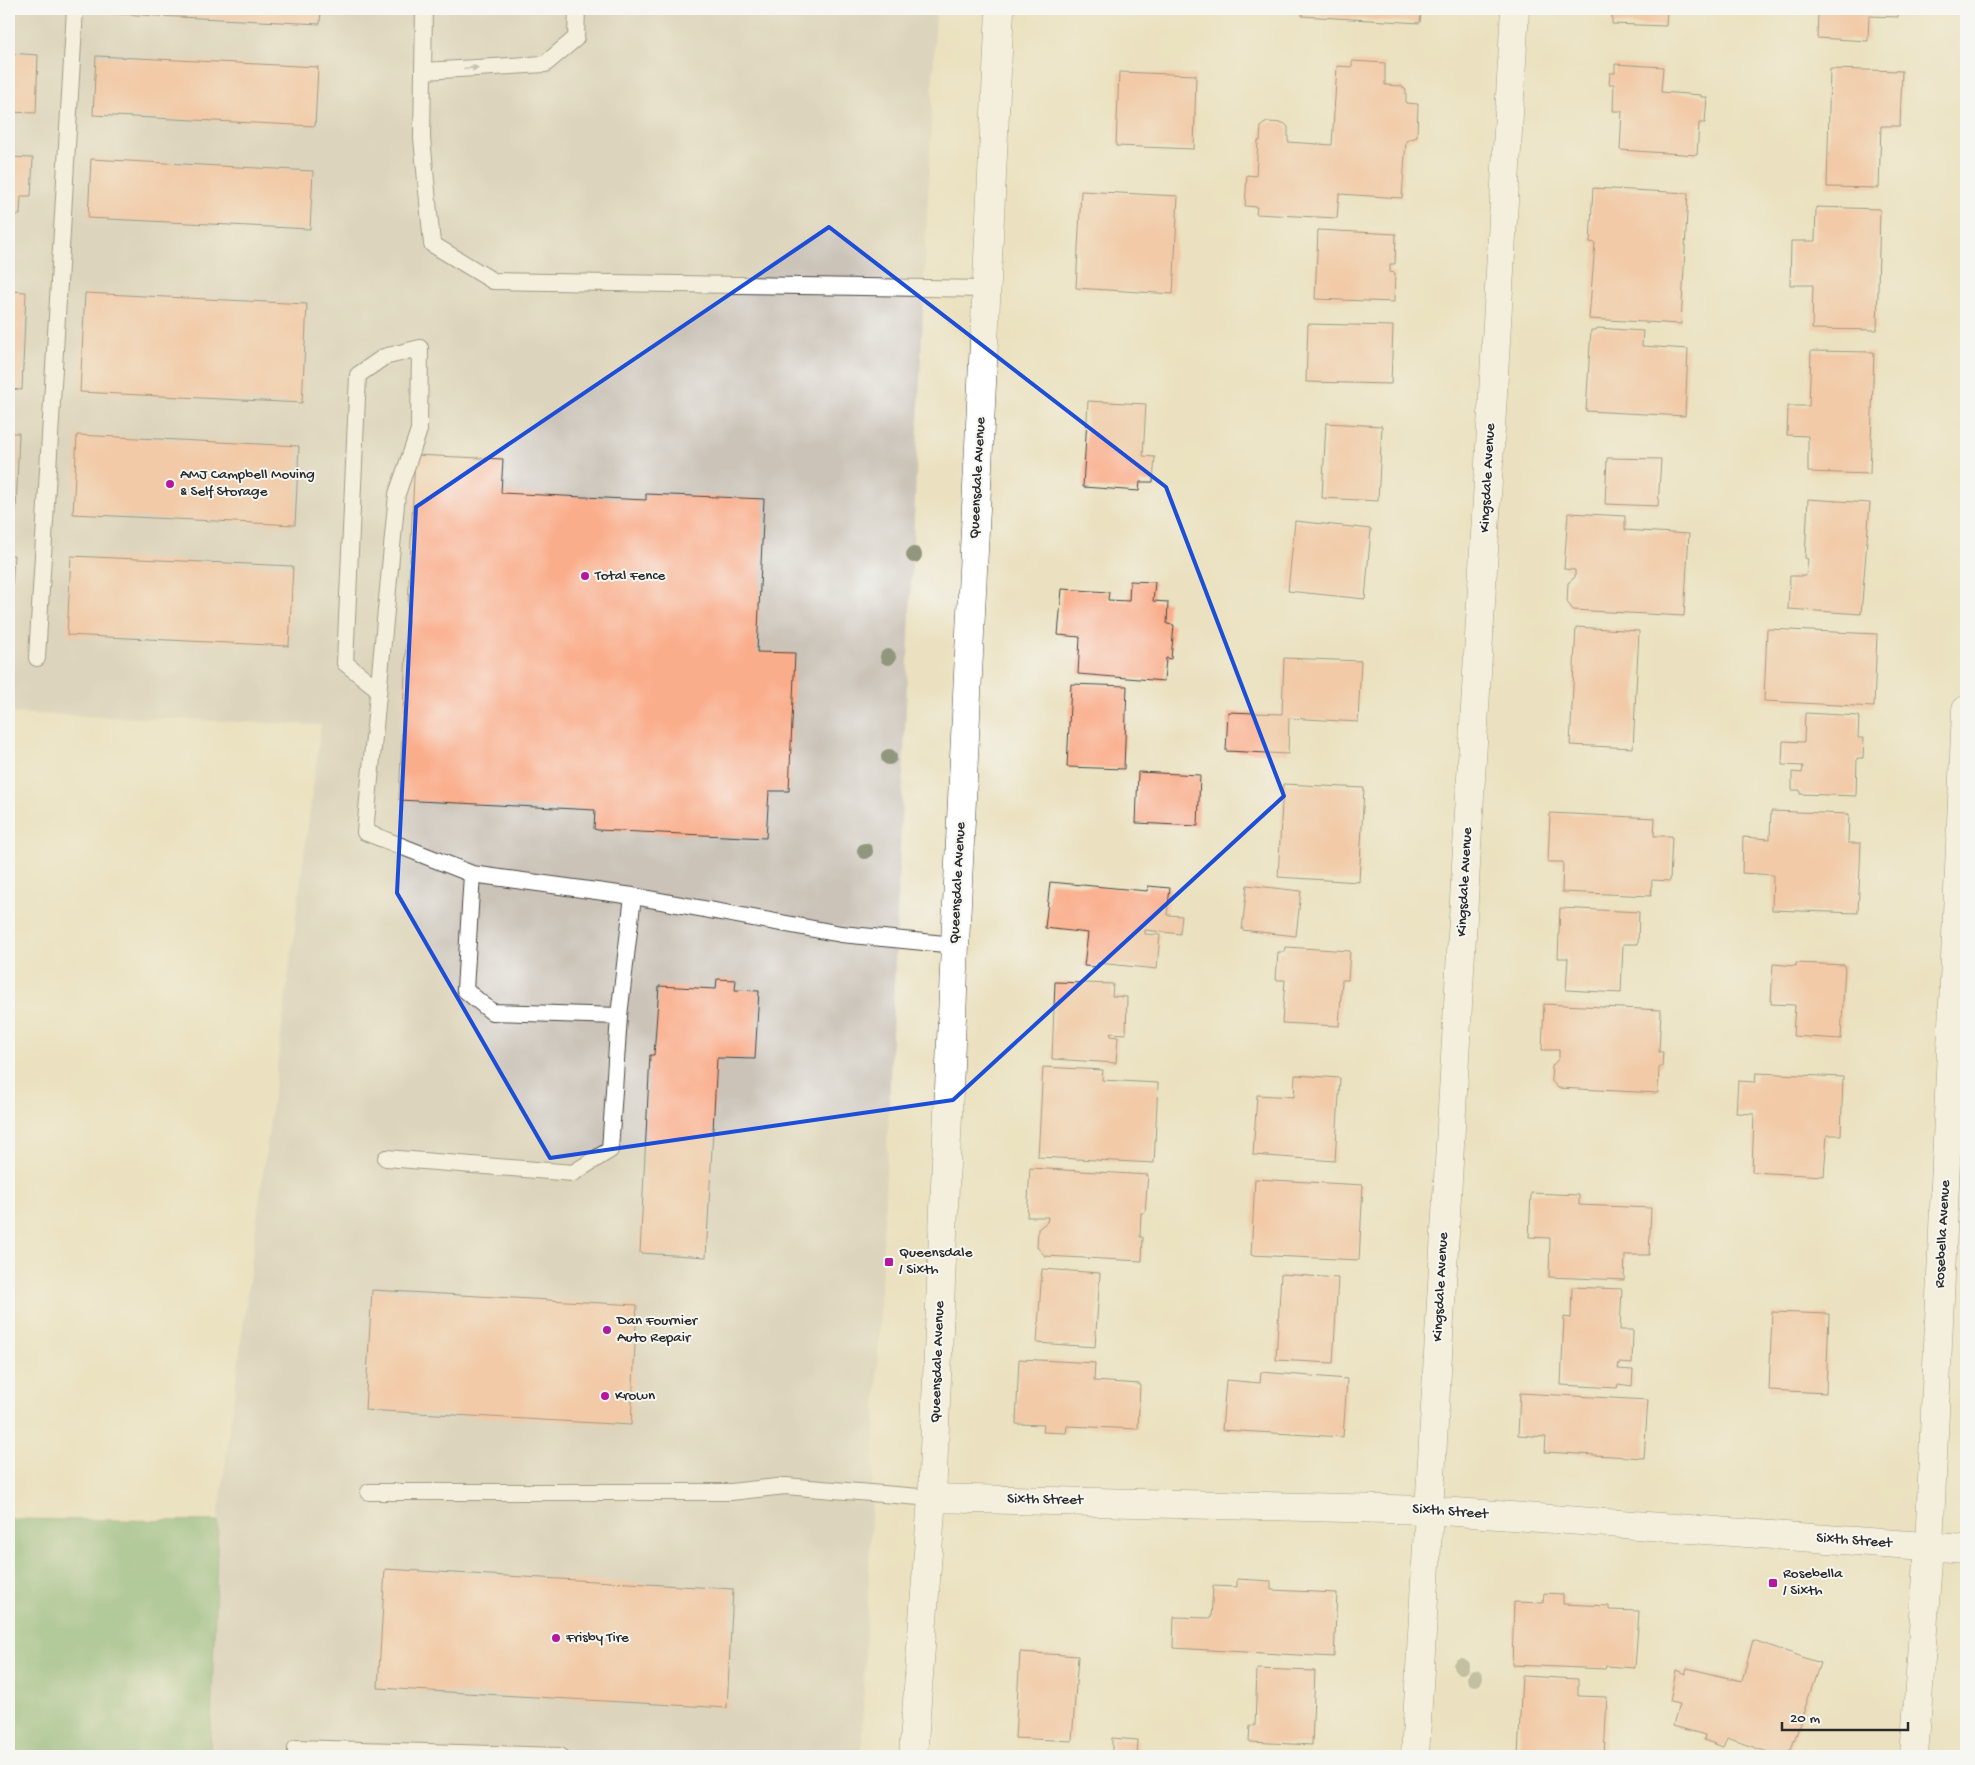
<svg xmlns="http://www.w3.org/2000/svg" width="1975" height="1765" font-family="'Gochi Hand',sans-serif">
  <rect width="100%" height="100%" fill="#f6f6f2"/>
  <filter id="ink" filterUnits="userSpaceOnUse"><feTurbulence type="fractalNoise" baseFrequency=".02" numOctaves="2"/><feDisplacementMap in="SourceGraphic" scale="10" xChannelSelector="R" yChannelSelector="G"/><feConvolveMatrix kernelMatrix="1 2 1 2 8 2 1 2 1" color-interpolation-filters="sRGB"/></filter>
  <filter id="wash" filterUnits="userSpaceOnUse"><feTurbulence type="fractalNoise" baseFrequency=".0096" numOctaves="4" result="noise"/><feDisplacementMap in="SourceGraphic" scale="20" xChannelSelector="R" yChannelSelector="G"/><feGaussianBlur stdDeviation="1.12" result="paint"/><feColorMatrix in="noise" values="0 0 0 0 0 0 0 0 0 0 0 0 0 0 0 0 0 1.4 0 .05"/><feComposite in="paint" operator="in"/></filter>
  <g filter="url(#wash)">
    <rect width="100%" height="100%" fill="#ebe1c0"/>
    <path fill="#cbc3b8" d="M9 9H936L861 1756H210L218 1521 321 725 9 713Z"/>
    <path fill="#6eab6c" stroke="#4c6b4c" d="M9 1519 218 1521 210 1756H9Z"/>
    <g id="blocks">
      <path fill="#faad8b" d="M98 9H321L320 24 98 13Z
        M1302 9H1421L1420 23 1302 16Z
        M1612 9H1667L1666 26 1612 24Z
        M1812 9H1899L1898 17 1869 16 1868 41 1817 38 1818 13 1812 12Z
        M9 53 38 55 36 113 9 112Z
        M96 56 318 67 315 126 93 115Z
        M1352 61 1385 63V85L1401 86 1406 90V103L1418 104 1417 137 1406 141 1402 198 1339 194 1337 218 1256 214 1257 207 1245 206 1247 175 1256 176 1258 141H1260L1261 126 1267 122 1284 123 1288 127V142L1332 145 1337 66 1352 67Z
        M1615 64 1663 67 1661 92 1701 95V97H1707L1705 123H1699L1697 155 1620 150 1622 111H1613L1614 84H1609L1610 73H1615Z
        M1830 69 1902 71 1900 126H1881L1879 188 1827 187Z
        M1119 72 1196 75 1194 149 1116 146Z
        M9 157 33 158 31 196H21L20 215H9Z
        M91 159 313 171 310 229 88 218Z
        M1593 188 1688 193 1681 324 1589 319 1595 243 1590 242Z
        M1081 191 1178 196 1173 294 1076 288Z
        M1816 207 1880 209 1877 330 1812 329 1813 285H1790L1791 241H1815Z
        M1318 230 1396 234 1395 264H1390V272L1395 273 1394 302 1315 299Z
        M9 291 26 292 22 390 9 389Z
        M85 293 307 304 302 403 80 392Z
        M1308 324 1393 326 1391 384 1306 382Z
        M1597 328 1643 331 1642 346 1688 349 1685 416 1586 411 1591 330H1596Z
        M1811 351 1874 352 1870 474 1808 472V436L1787 435 1788 406H1809Z
        M1088 401 1146 404 1143 456 1155 457 1153 482H1140L1139 491 1083 487Z
        M1326 423 1382 426 1378 501 1322 498Z
        M9 433H19L16 512H9Z
        M77 435 299 446 295 525 73 514Z
        M415 455 503 459 501 493 646 500V494L764 499 757 652 795 653 789 791H769L766 838 598 830 594 829 595 810 399 800Z
        M1607 458 1661 459 1658 506 1605 504Z
        M1808 499 1870 503 1861 614 1788 609 1790 576H1806L1808 559 1805 558Z
        M1568 513 1625 516V530L1689 534 1684 616 1573 610 1567 602 1568 583 1575 577V570L1564 569Z
        M1295 521 1371 529 1365 599 1288 591Z
        M9 555H14L10 626H9Z
        M71 556 293 566 289 646 67 635Z
        M1130 581 1155 582 1153 601 1168 602 1167 624 1174 625 1171 659 1166 658 1164 681 1078 674 1080 637 1058 635 1062 589 1109 592 1108 600 1129 601Z
        M1576 627 1639 631 1633 748 1570 745Z
        M1767 629 1877 634 1874 707 1764 701Z
        M1284 658 1361 661 1358 722 1289 718 1288 754 1226 751 1228 712 1282 714Z
        M1071 684 1127 686 1124 769 1067 767Z
        M1805 713 1859 716 1858 738H1864L1863 758H1857L1856 796 1800 794V790H1792V772L1802 773 1803 766 1782 765 1783 741 1804 742Z
        M1138 772 1200 775 1198 826 1136 823Z
        M1283 784 1364 788 1359 882 1278 877Z
        M1771 811 1849 814 1848 843H1861L1858 913 1772 910 1773 875 1742 873 1743 837 1770 839Z
        M1550 813 1655 818 1654 836H1672L1670 881 1652 880 1651 896 1562 892 1563 862H1548Z
        M1050 882 1147 891 1148 886 1170 888 1167 915 1182 916 1180 934 1145 930V934L1160 935 1157 969 1098 963 1097 967 1084 966 1088 933 1045 928Z
        M1247 885 1301 891 1296 936 1242 930Z
        M1560 908 1639 912 1638 944H1623L1621 993 1566 990 1568 958H1558Z
        M1286 947 1350 951 1348 980H1342L1339 1026 1282 1023 1285 980H1276L1278 952H1285Z
        M1796 963 1845 965 1841 1039 1793 1036 1795 1005 1771 1004 1773 964 1796 966Z
        M717 979 736 980 735 990 759 991 755 1059 717 1058 706 1257 640 1253 650 1055H654L659 986 716 989Z
        M1055 982 1113 984 1112 996 1127 997 1126 1034 1110 1033 1111 1036 1118 1037 1116 1063 1052 1059Z
        M1544 1004 1661 1010 1659 1052H1663L1662 1067H1659L1658 1093 1558 1088 1551 1080 1552 1066 1559 1058V1050H1542Z
        M1043 1067 1103 1070 1102 1080 1158 1083 1154 1163 1038 1157Z
        M1756 1073 1843 1077 1841 1135H1827L1824 1176 1752 1172 1754 1114 1736 1113 1738 1081 1755 1082Z
        M1295 1075 1340 1078 1335 1161 1253 1155 1257 1095 1294 1097Z
        M1030 1168 1148 1175 1145 1213H1141L1140 1237H1143L1142 1261 1045 1256 1037 1247 1038 1229 1047 1222 1048 1217H1027Z
        M1255 1179 1363 1185 1359 1260 1251 1255Z
        M1531 1193 1579 1195V1205L1651 1208 1649 1255H1625L1624 1280 1549 1277 1550 1238 1529 1237Z
        M1042 1269 1100 1273 1095 1347 1037 1343Z
        M1281 1274 1338 1278 1333 1363 1276 1360Z
        M1572 1287 1622 1289 1620 1330H1633L1632 1364 1619 1363 1618 1369 1633 1370 1632 1386 1618 1384 1617 1388 1561 1385 1564 1317 1571 1318Z
        M372 1290 637 1305 631 1425 365 1410Z
        M1772 1312 1829 1314 1826 1393 1769 1390Z
        M1019 1359 1095 1363 1094 1381 1140 1384 1138 1429 1067 1426 1066 1433 1043 1432 1044 1425 1016 1424Z
        M1261 1372 1347 1379 1343 1437 1222 1430 1226 1380 1260 1383Z
        M1520 1393 1648 1400 1644 1458 1545 1452 1546 1437 1518 1435Z
        M385 1569 733 1589 727 1708 378 1688Z
        M1237 1579 1271 1581V1590L1337 1593 1334 1657 1173 1648 1174 1617 1211 1618 1213 1586 1237 1587Z
        M1544 1593 1563 1594V1604L1609 1606V1610L1639 1611 1635 1668 1606 1666 1605 1669 1512 1665 1514 1602 1543 1603Z
        M1753 1640 1820 1663 1789 1756H1779L1727 1738 1723 1747 1704 1740 1705 1735 1673 1726 1679 1704 1670 1702 1676 1670 1685 1674 1687 1668 1742 1681Z
        M1020 1652 1078 1656 1072 1741 1015 1738Z
        M1257 1669 1315 1671 1312 1745 1249 1742 1250 1725 1255 1726Z
        M1522 1676 1578 1679V1696L1607 1697 1604 1756H1518Z
        M1112 1738 1138 1740 1137 1756H1112Z"/>
    </g>
  </g>
  <g filter="url(#ink)">
    <use href="#blocks" fill-opacity="0" stroke="#484641" stroke-width="1"/>
    <g fill="none" stroke-linecap="round" stroke-linejoin="round">
      <g stroke="#484641" stroke-width="18">
        <path id="service" d="M424 9 422 138 432 244 493 281 987 289
          M423 71 545 64 576 38 577 9
          M37 658 75 9
          M378 689 345 663 358 375 384 357 420 348 419 430 397 494 365 832 472 874
          M633 896 619 1016 492 1012 465 990 472 874 633 896 841 934 955 945
          M386 1158 573 1173 610 1150 619 1016
          M369 1492H731L785 1486 932 1498
          M296 1756V1748L560 1756"/>
      </g>
      <g stroke="#484641" stroke-width="29">
        <path id="minor" d="M932 1498 1428 1510 1966 1549
          M913 1756 932 1498 955 945 1000 9
          M1415 1756 1515 9
          M1914 1756 1929 1547 1966 710"/>
      </g>
      <use href="#service" stroke="#fff" stroke-width="16"/>
      <use href="#minor" stroke="#fff" stroke-width="28"/>
    </g>
    <g fill="#91977b">
      <circle cx="914" cy="555" r="8"/>
      <circle cx="888" cy="657" r="8"/>
      <circle cx="889" cy="757" r="8"/>
      <circle cx="865" cy="851" r="8"/>
      <circle cx="1461" cy="1666" r="8"/>
      <circle cx="1475" cy="1678" r="8"/>
    </g>
    <defs><path id="oneway-solid" d="M-6-.8H1V-3.2L6.5 0L1 3.2V.8H-6Z" transform="scale(1.25)"/></defs>
    <use fill="#a0a0a0" href="#oneway-solid" transform="translate(471 68) rotate(-3)"/>
  </g>
  <path d="M0 0H1975V1765H0ZM829 227 1166 487 1284 796 953 1100 550 1158 397 893 416 507Z" fill="#ebe1c0" fill-opacity=".55" fill-rule="evenodd"/>
  <path fill="none" stroke="#1d4ed8" stroke-width="4" stroke-linejoin="round" d="M829 227 1166 487 1284 796 953 1100 550 1158 397 893 416 507Z"/>
  <g fill="#b5179e" stroke="#f6f6f2" stroke-width="2">
    <circle cx="170" cy="484" r="5"/>
    <circle cx="585" cy="576" r="5"/>
    <rect x="884" y="1257" width="10" height="10" rx="2.5"/>
    <circle cx="607" cy="1330" r="5"/>
    <circle cx="605" cy="1396" r="5"/>
    <rect x="1768" y="1578" width="10" height="10" rx="2.5"/>
    <circle cx="556" cy="1638" r="5"/>
  </g>
  <g text-anchor="middle" dominant-baseline="central" stroke-width="4" stroke-linejoin="round" paint-order="stroke">
    <g font-size="15" fill="#2b2b2b" stroke="#f6f6f2" text-anchor="start">
      <text x="180" y="475">AMJ Campbell Moving<tspan x="180" dy="17">&amp; Self Storage</tspan></text>
      <text x="595" y="576">Total Fence</text>
      <text x="899" y="1253">Queensdale<tspan x="899" dy="17">/ Sixth</tspan></text>
      <text x="617" y="1321">Dan Fournier<tspan x="617" dy="17">Auto Repair</tspan></text>
      <text x="615" y="1396">Krown</text>
      <text x="1783" y="1574">Rosebella<tspan x="1783" dy="17">/ Sixth</tspan></text>
      <text x="566" y="1638">Frisby Tire</text>
    </g>
    <g font-size="15" fill="#2b2b2b" stroke="#f6f6f2">
      <text transform="translate(978 478) rotate(-87)">Queensdale Avenue</text>
      <text transform="translate(1488 478) rotate(-87)">Kingsdale Avenue</text>
      <text transform="translate(1465 882) rotate(-87)">Kingsdale Avenue</text>
      <text transform="translate(958 883) rotate(-87)">Queensdale Avenue</text>
      <text transform="translate(1943 1234) rotate(-87)">Rosebella Avenue</text>
      <text transform="translate(1441 1287) rotate(-87)">Kingsdale Avenue</text>
      <text transform="translate(938 1362) rotate(-88)">Queensdale Avenue</text>
      <text transform="translate(1045 1500) rotate(1)">Sixth Street</text>
      <text transform="translate(1450 1512) rotate(4)">Sixth Street</text>
      <text transform="translate(1854 1541) rotate(4)">Sixth Street</text>
    </g>
  </g>
  <rect width="1975" height="1765" fill="none" stroke="#f6f6f2" stroke-width="30"/>
  <path d="M1782 1722v8h126v-8" fill="none" stroke="#2b2b2b" stroke-width="2.5"/>
  <text x="1790" y="1722" font-size="15" fill="#2b2b2b" stroke="#f6f6f2" stroke-width="4" paint-order="stroke">20 m</text>
</svg>
